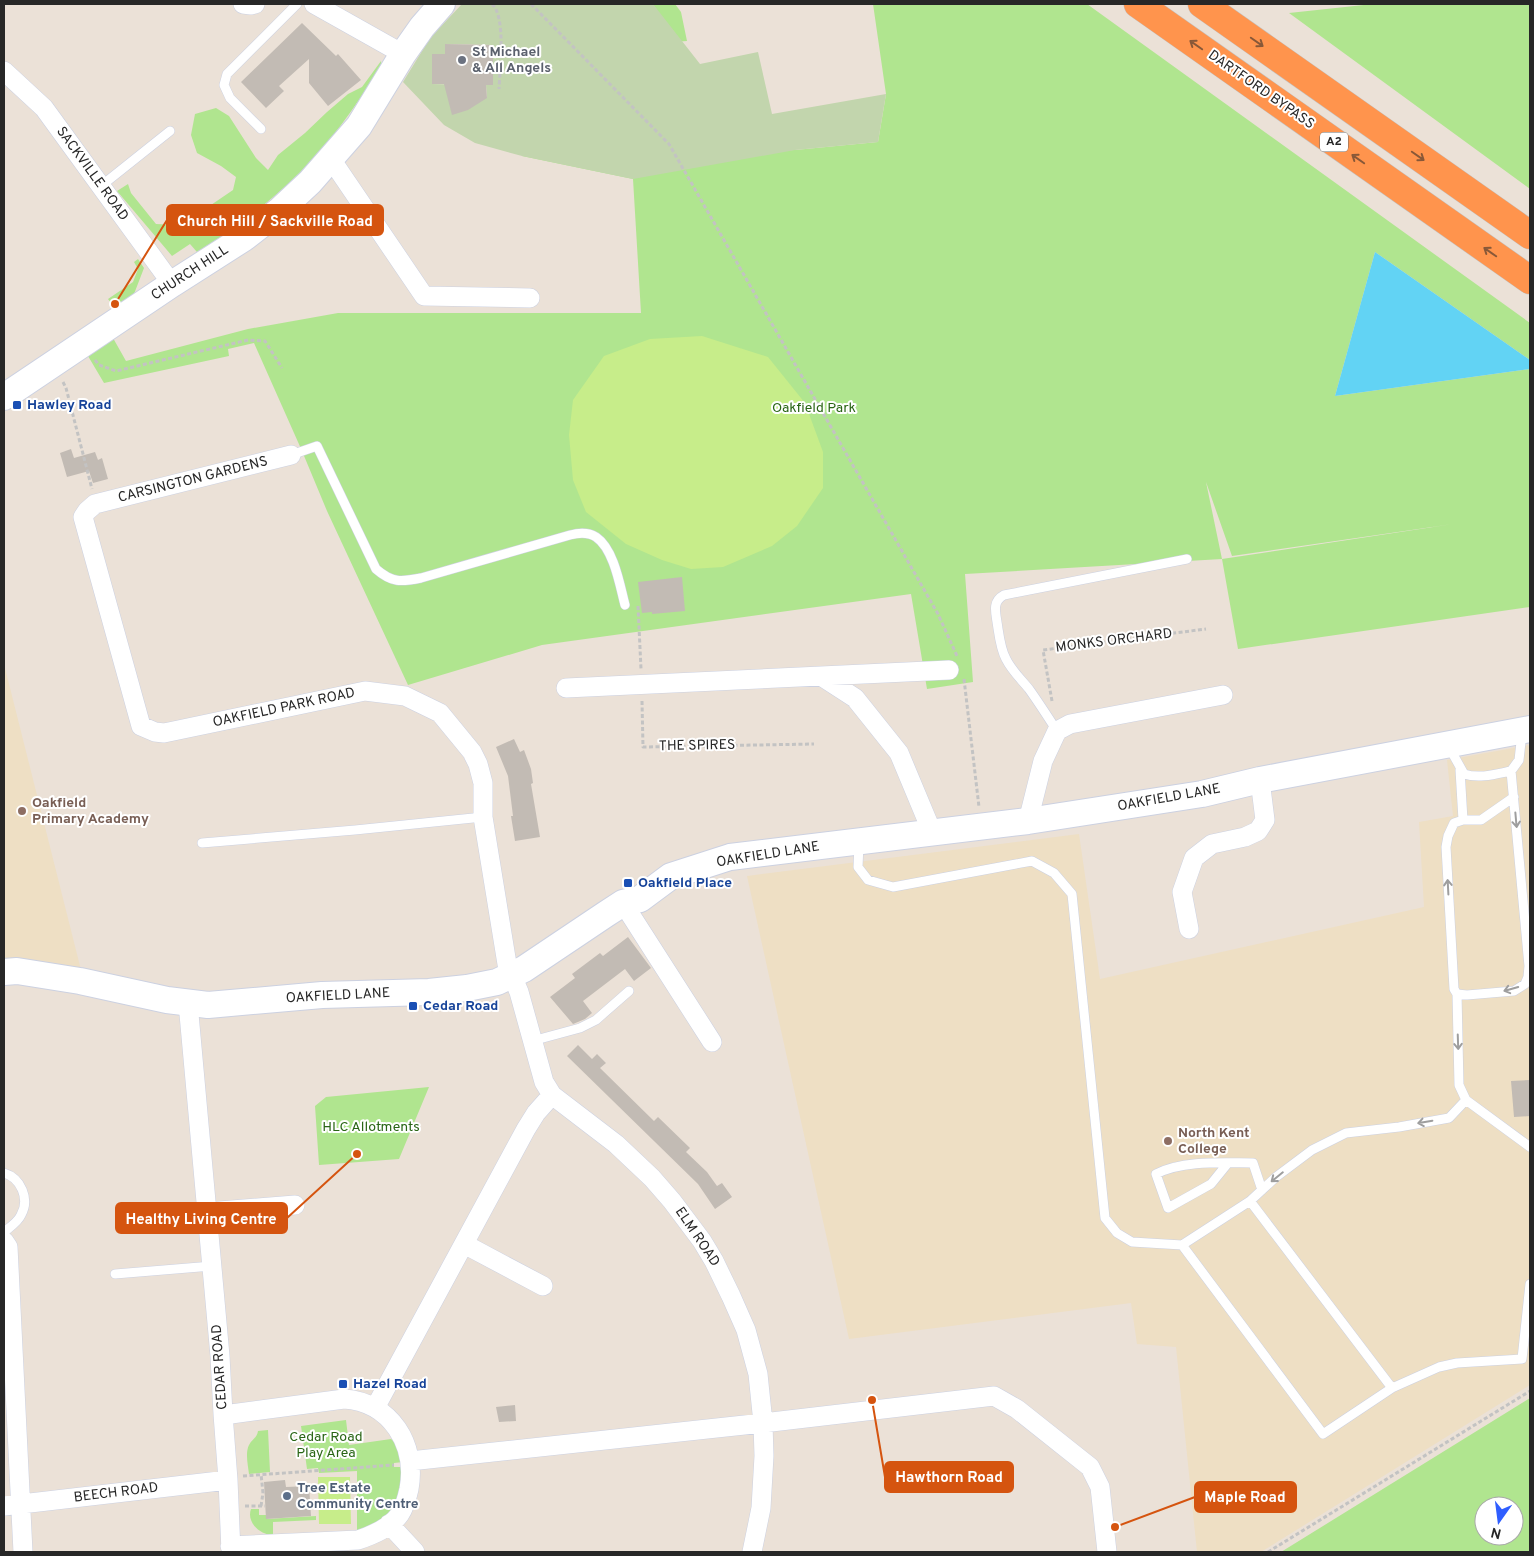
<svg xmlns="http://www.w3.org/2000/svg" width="1534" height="1556" font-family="Overpass,sans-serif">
  <rect width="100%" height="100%" fill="#ebe1d7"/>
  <path fill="#eedfc4" d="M4 664 81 970 4 958Z
    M1530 745V1385L1261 1552H1197L1176 1347 1137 1344 1131 1303 849 1339 747 876 1079 834 1100 979 1424 907 1419 822 1453 816 1447 760Z"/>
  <path fill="#b0e58f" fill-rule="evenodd" d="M640 4H675L681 12 687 41 662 43Z
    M873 4H1087L1530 323V360L1375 252 1335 396 1530 369V607L1238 649 1222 559 965 574 973 682 927 689 911 594 542 645 408 685 327 511 302 451 254 343 228 349 229 356 104 383 88 356 113 338 126 361 248 329 338 313H641L633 179 522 156 795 150 878 142 886 94ZM1206 482 1232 556 1453 524 1222 559Z
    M1373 4H1530V189L1289 13Z
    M381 61C383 71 366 92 359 100 347 117 335 134 322 149 286 190 243 224 197 252L190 244 172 256 117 191 128 184 131 193 156 224 178 225 197 222 208 207 233 190 236 177 221 166 197 153 191 135 195 114 216 108 229 116 256 158 268 170 278 155 305 133 327 112 348 94 362 87Z
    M138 259 144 268 134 294 115 308 108 299 133 282 138 269 134 262Z
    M429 1087 399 1159 319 1165 315 1106 326 1097Z
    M1530 1398V1552H1281ZM1484 1506H1514V1536H1484Z
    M346 1420 349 1445 391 1439 396 1443 403 1462 394 1463V1467H404C401 1488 398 1510 379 1522 373 1526 364 1528 357 1531V1471L319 1473 318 1468 307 1469 301 1426Z
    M268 1430 270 1472 249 1474C248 1465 245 1453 249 1445 252 1439 257 1438 258 1431Z
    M251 1509H259V1515H266L267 1519 316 1516V1520L273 1522V1535C261 1535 246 1523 251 1509Z"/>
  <path fill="#c2d5ad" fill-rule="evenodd" d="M462 4H653L700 64 758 52 772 114 886 94 878 142 795 150 633 179 522 156 475 143 444 125 403 82 430 38ZM445 44 493 45 486 85 487 98 477 85 432 84V54H445Z"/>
  <path fill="#c7ed8a" d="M702 336 768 357 805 403 823 452V488L797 526 772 546 723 567 691 569 662 560 626 544 586 512 573 480 569 435 573 400 604 356 650 339Z
    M318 1477H350L351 1524H319Z"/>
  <path fill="#62d3f4" d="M1375 252 1530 360V369L1335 396Z"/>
  <path fill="#c2bbb4" d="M302 23 336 56 338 54 361 80 328 106 309 83V59L279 86 284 91 266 108 241 82Z
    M445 44 493 45V85H486L487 98 468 110 452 115 444 84H432V54H445Z
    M71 449 74 458 95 452 98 460 102 458 108 479 93 483 89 471 67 477 60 453Z
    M682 577 685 611 652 614V612L642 613 638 582Z
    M514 739 520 752 524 750 531 769 533 783 531 784 540 837 515 841 511 816H513L508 776 496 747Z
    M628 937 651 968 634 981 625 969 583 1001 592 1013 585 1019 573 1024 550 997 575 978 572 974 600 953 603 956Z
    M578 1045 592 1059 597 1054 606 1063 600 1068 654 1121 658 1117 690 1148 686 1152 707 1172 717 1186 722 1183 732 1197 715 1209 698 1184 567 1056Z
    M1530 1080V1116L1514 1117 1511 1081Z
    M515 1405 516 1421 499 1422 496 1407Z
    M285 1480 286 1487 309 1486 311 1516 266 1519 264 1482Z"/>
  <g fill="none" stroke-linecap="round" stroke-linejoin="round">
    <g stroke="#ccd1e1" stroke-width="10">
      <path id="lane" d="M261 129 230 98 224 85 227 74 297 4
        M101 186 170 131
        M291 455 317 446 376 569C392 583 401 582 421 578L570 535C578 533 588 532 596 537 614 549 620 586 625 605
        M1057 731C1048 717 1039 703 1029 689 1021 679 1012 671 1006 659 1000 648 999 634 997 622 995 610 993 601 1004 595L1187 559
        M1449 747 1464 774C1479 779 1496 774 1511 771L1519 760 1522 733
        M1460 770 1463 820 1454 823 1448 836 1446 847 1454 989 1457 994 1467 995 1514 991 1525 984 1528 977 1529 966 1511 771
        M1463 820H1481L1514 797
        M202 843 355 830 483 817
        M859 844 858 867 868 880 893 887 1032 861 1054 873 1072 894 1105 1218 1117 1233 1132 1242 1182 1245 1323 1434 1392 1388 1250 1201
        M1457 994 1459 1085 1466 1100 1530 1147
        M532 1041 580 1028 596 1020 629 991
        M1228 1163 1211 1184 1168 1208 1156 1174C1183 1160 1223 1163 1253 1163L1262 1190
        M4 1173C21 1178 30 1199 21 1215 18 1222 10 1227 4 1232
        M1182 1245 1250 1201 1276 1177 1312 1150 1346 1133 1399 1127 1449 1118 1466 1100
        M115 1274 212 1266
        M1392 1388 1439 1367 1457 1363 1522 1359 1530 1284"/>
    </g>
    <g stroke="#ccd1e1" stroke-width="20">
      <path id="street" d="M243 4 251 5 255 4
        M314 4 403 54
        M4 71 44 108 172 284
        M331 159 424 296 530 298
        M291 455 95 504 87 511 83 517 141 726 155 732 164 733 365 691 405 696 440 713 472 752 478 764 483 783V817L507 964 519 992 544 1082 552 1095 616 1144 652 1178 672 1201 702 1241 714 1261 731 1296 746 1330 758 1374 763 1423 764 1456 761 1508 752 1552
        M821 676 855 698 899 753 932 832
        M566 688 949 670
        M1028 821 1043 761 1057 731 1070 724 1223 695
        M623 903 712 1042
        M1189 929 1182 892 1194 858 1212 844 1245 837 1258 831 1265 820 1260 780
        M188 1003 220 1356 223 1414 228 1480 231 1552
        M207 1212 295 1205
        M4 1241 8 1247 23 1552
        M464 1244 543 1286
        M375 1408 526 1129 536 1113 552 1095
        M223 1414H231L344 1399C391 1402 417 1445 409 1489 407 1498 405 1507 400 1514 390 1528 373 1535 358 1540L230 1546
        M410 1461 763 1423 994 1396 1017 1409 1090 1467 1100 1487 1107 1552
        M4 1506 228 1480
        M389 1524 415 1552"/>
    </g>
    <g stroke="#ccd1e1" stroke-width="28">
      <path id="secondary" d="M4 397 172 284 244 238 280 210 310 182 359 126 403 54 422 27 442 4
        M4 972 17 971 80 981 167 1000 208 1005 322 995 429 992 467 988 497 982 524 969 606 914 623 903 640 899 671 876 730 857 1028 821 1202 794 1260 780 1530 729"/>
    </g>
    <g stroke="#c3c3c3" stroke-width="29">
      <path id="highway" d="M1138 4 1530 280
        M1202 4 1530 235"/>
    </g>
    <path stroke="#c3c3c3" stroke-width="3" stroke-dasharray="4 2.5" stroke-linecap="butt" d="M492 4C506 16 500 70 499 89
      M531 4 669 144 938 614 957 656
      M95 360 99 365 116 371 248 340 265 341 282 368
      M63 382 66 388 92 489
      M638 606 641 669
      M964 679 979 807
      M642 701 643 747 814 744
      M1052 701 1043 650 1206 629
      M243 1476 394 1465
      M245 1506H265
      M261 1506 263 1493 261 1474
      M1268 1552 1530 1391"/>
    <use href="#lane" stroke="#fff" stroke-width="9"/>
    <use href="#street" stroke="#fff" stroke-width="19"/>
    <use href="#secondary" stroke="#fff" stroke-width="26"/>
    <use href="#highway" stroke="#ff944d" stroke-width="28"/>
  </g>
  <defs><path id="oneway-shaft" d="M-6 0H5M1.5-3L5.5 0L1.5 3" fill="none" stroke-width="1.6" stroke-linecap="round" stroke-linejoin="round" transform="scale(1.25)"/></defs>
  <g stroke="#885838">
    <use href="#oneway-shaft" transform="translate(1257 42) rotate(35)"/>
    <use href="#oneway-shaft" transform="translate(1196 45) rotate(-145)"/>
    <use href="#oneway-shaft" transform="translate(1418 156) rotate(35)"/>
    <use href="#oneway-shaft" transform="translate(1358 159) rotate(-145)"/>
    <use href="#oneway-shaft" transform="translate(1490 252) rotate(-145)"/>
  </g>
  <g stroke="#9e9e9e">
    <use href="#oneway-shaft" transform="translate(1516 820) rotate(85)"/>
    <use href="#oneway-shaft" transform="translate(1448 887) rotate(-93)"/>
    <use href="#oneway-shaft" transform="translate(1511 989) rotate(164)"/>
    <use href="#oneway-shaft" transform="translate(1458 1042) rotate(88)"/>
    <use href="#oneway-shaft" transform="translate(1425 1122) rotate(170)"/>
    <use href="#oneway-shaft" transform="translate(1277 1177) rotate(141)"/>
  </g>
  <circle fill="#6b7280" stroke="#fff" stroke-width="2" cx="462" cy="60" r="5"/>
  <g fill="#1a4fb4" stroke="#fff" stroke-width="2">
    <rect x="12" y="400" width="10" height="10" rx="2.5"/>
    <rect x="623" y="878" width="10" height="10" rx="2.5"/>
    <rect x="408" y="1001" width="10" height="10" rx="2.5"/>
    <rect x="338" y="1379" width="10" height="10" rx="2.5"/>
  </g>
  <g fill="#8d6e63" stroke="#fff" stroke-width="2">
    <circle cx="22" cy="811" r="5"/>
    <circle cx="1168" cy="1141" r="5"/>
  </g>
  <circle fill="#5c6f8a" stroke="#fff" stroke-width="2" cx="287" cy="1496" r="5"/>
  <g text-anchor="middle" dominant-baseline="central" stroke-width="4" stroke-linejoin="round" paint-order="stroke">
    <rect fill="#fff" stroke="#686868" stroke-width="1" x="1320" y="132.5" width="28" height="19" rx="4"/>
    <g font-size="12" font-weight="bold" fill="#272727">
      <text x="1334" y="142">A2</text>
    </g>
    <g font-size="14" font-weight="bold" fill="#5b616d" stroke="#fff" text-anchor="start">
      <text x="472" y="52">St Michael<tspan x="472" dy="16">&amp; All Angels</tspan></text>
    </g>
    <g font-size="14" fill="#272727" stroke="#fff">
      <text transform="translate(1261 90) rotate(35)">DARTFORD BYPASS</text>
      <text transform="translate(92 174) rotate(54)">SACKVILLE ROAD</text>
      <text transform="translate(190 273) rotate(-33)">CHURCH HILL</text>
      <text transform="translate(193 480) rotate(-14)">CARSINGTON GARDENS</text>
      <text transform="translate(1114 641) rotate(-7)">MONKS ORCHARD</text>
      <text transform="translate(284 708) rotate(-12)">OAKFIELD PARK ROAD</text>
      <text transform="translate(697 746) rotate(-1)">THE SPIRES</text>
      <text transform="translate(1169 798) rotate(-10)">OAKFIELD LANE</text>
      <text transform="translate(768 855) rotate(-9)">OAKFIELD LANE</text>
      <text transform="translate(338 996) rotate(-3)">OAKFIELD LANE</text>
      <text transform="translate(697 1237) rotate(56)">ELM ROAD</text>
      <text transform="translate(220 1367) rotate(-94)">CEDAR ROAD</text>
      <text transform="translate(116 1493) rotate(-7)">BEECH ROAD</text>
    </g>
    <g font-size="14" font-weight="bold" fill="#164399" stroke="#fff" text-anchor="start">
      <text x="27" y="405">Hawley Road</text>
      <text x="638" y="883">Oakfield Place</text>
      <text x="423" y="1006">Cedar Road</text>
      <text x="353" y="1384">Hazel Road</text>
    </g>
    <g font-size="14" fill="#296515" stroke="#fff">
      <text x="814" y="408">Oakfield Park</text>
      <text x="371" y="1127">HLC Allotments</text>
      <text x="326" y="1437">Cedar Road<tspan x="326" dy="16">Play Area</tspan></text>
    </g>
    <g font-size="14" font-weight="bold" fill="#785e54" stroke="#fff" text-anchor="start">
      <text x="32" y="803">Oakfield<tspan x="32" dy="16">Primary Academy</tspan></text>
      <text x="1178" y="1133">North Kent<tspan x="1178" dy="16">College</tspan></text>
    </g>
    <g font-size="14" font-weight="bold" fill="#4e5e75" stroke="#fff" text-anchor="start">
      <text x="297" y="1488">Tree Estate<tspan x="297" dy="16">Community Centre</tspan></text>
    </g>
  </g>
  <path fill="none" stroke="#d5540f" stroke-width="2" d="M115 304L167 220M357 1154L287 1218M872 1400L885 1477M1115 1527L1195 1497"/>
  <g fill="#d5540f" stroke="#fff" stroke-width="2">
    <circle cx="115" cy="304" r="5"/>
    <circle cx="357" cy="1154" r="5"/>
    <circle cx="872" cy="1400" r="5"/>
    <circle cx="1115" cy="1527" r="5"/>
  </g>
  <g fill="#d5540f" stroke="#d5540f" stroke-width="2">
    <rect x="167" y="205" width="216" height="30" rx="5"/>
    <rect x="116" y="1203" width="171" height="30" rx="5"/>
    <rect x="885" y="1462" width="128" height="30" rx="5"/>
    <rect x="1195" y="1482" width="101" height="30" rx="5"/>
  </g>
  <g font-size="15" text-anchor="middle" font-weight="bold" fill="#fff">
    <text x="275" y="226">Church Hill / Sackville Road</text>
    <text x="201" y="1224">Healthy Living Centre</text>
    <text x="949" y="1482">Hawthorn Road</text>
    <text x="1245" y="1502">Maple Road</text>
  </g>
  <rect width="1534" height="1556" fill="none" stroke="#272727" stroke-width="10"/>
  <g transform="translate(1499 1521) rotate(194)"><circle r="24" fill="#ffffff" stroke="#a9a9a9"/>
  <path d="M0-4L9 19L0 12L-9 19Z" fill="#2f5eff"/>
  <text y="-8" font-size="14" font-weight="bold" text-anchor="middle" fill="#272727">N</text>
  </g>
</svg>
